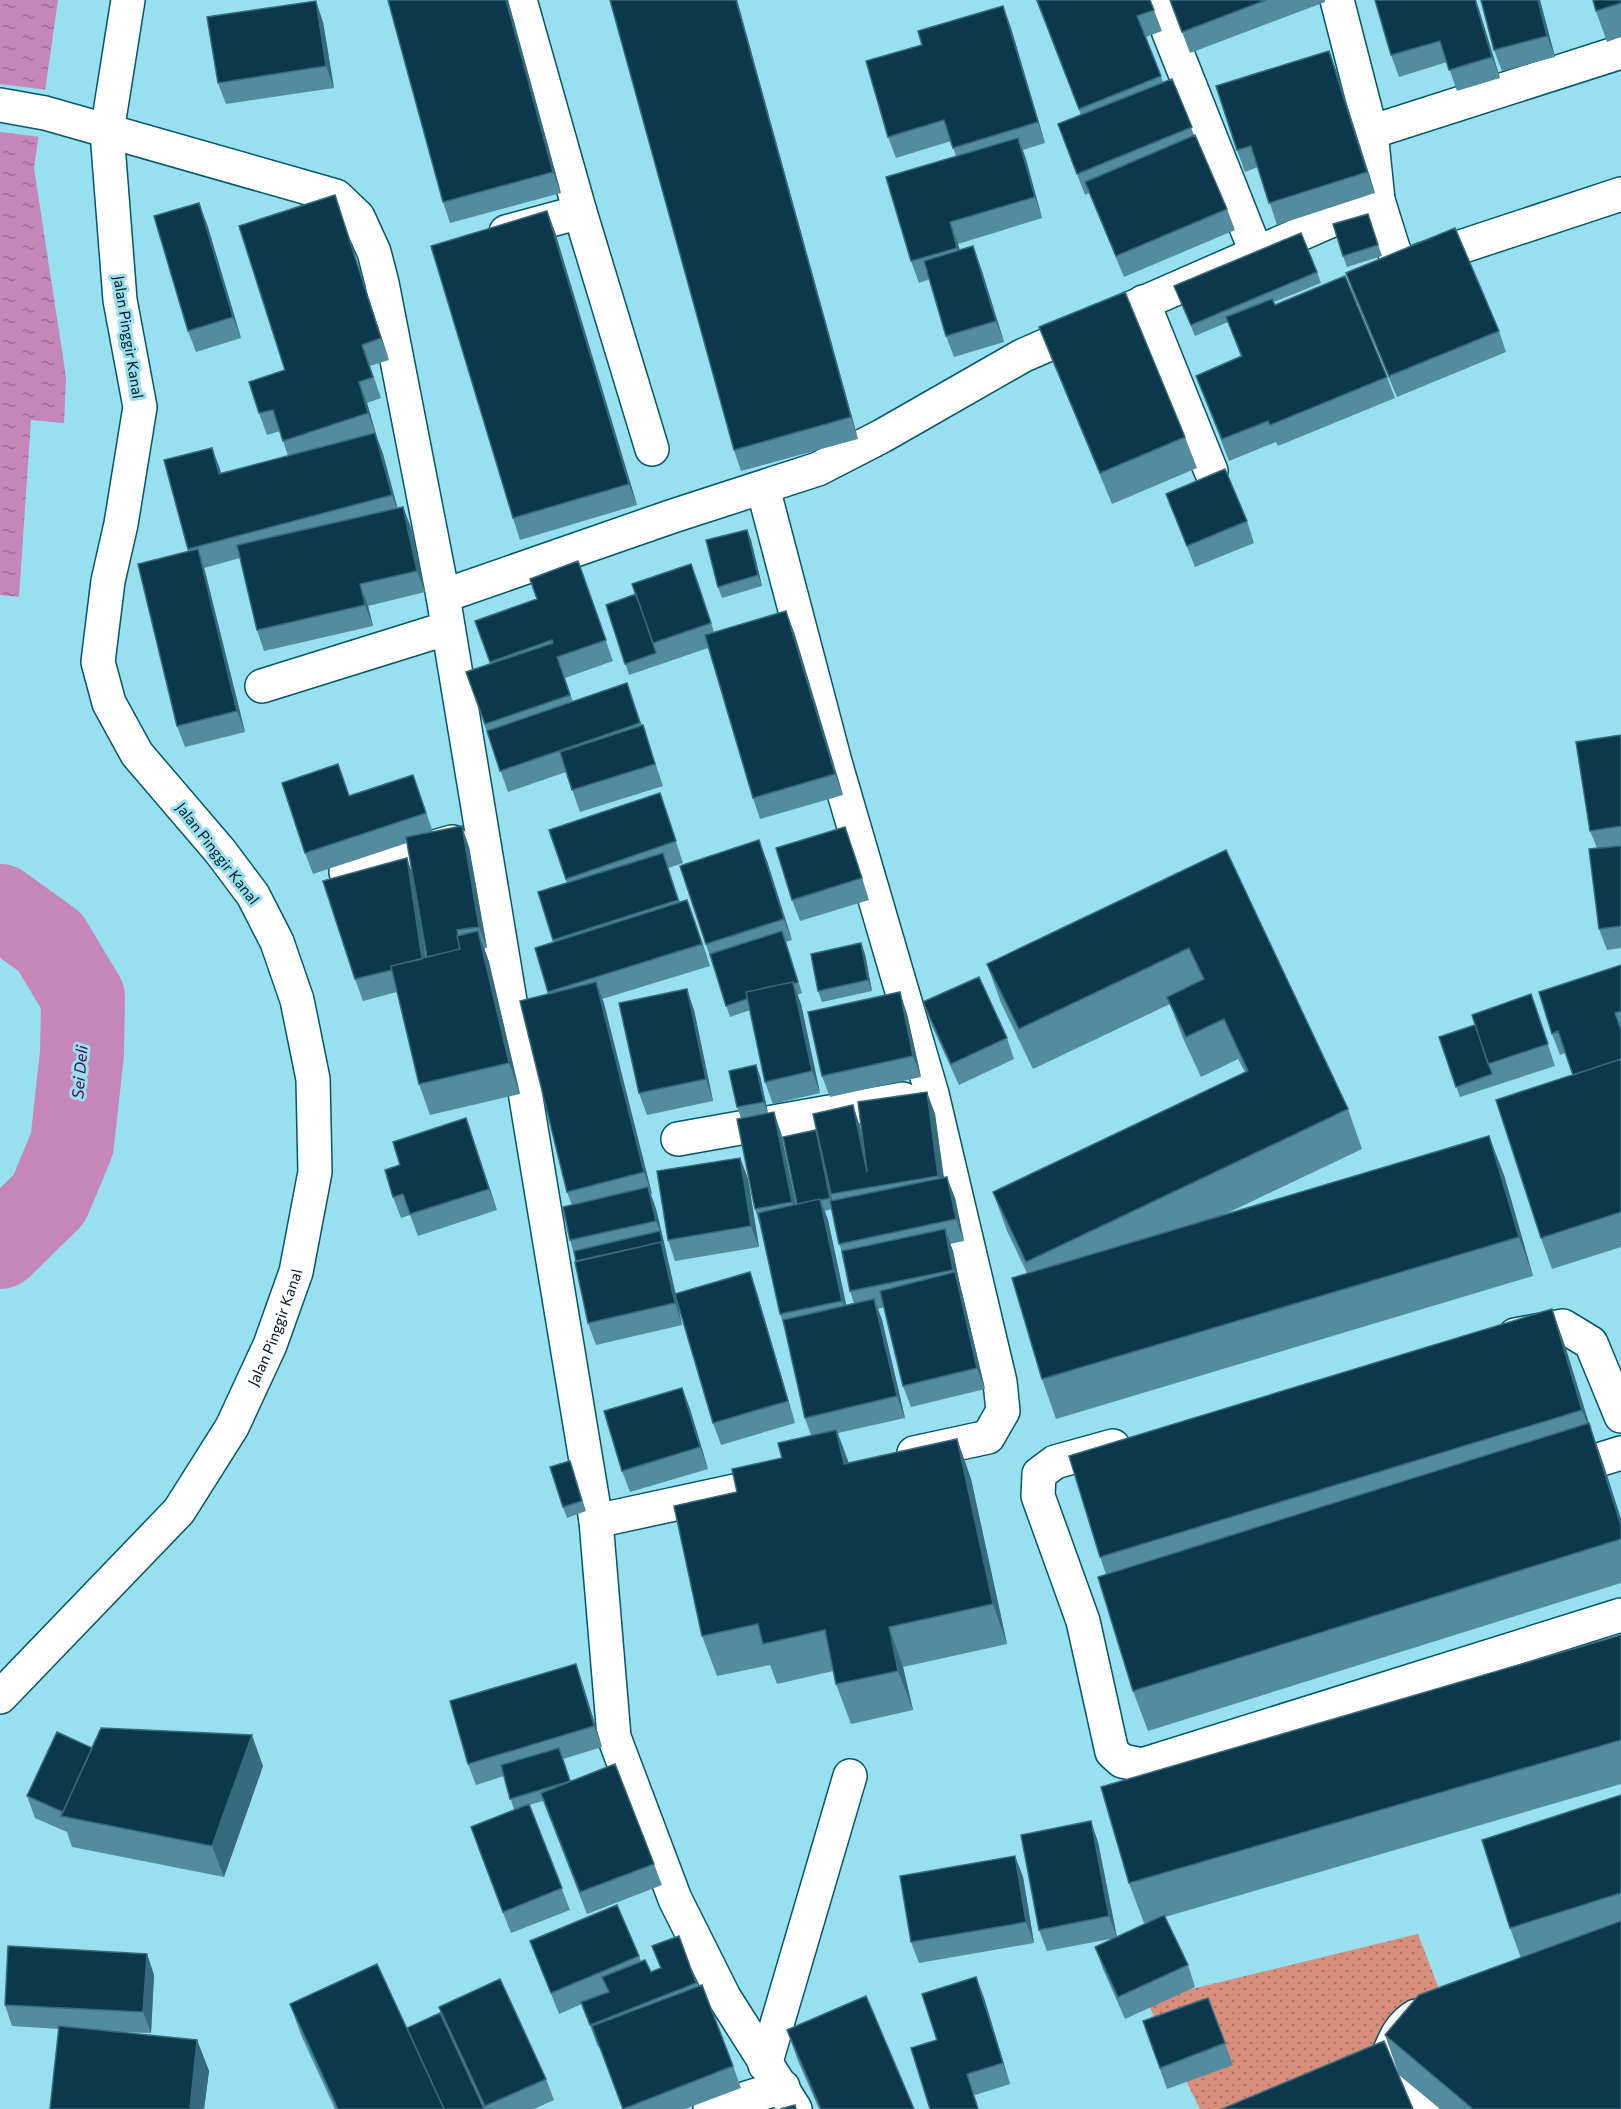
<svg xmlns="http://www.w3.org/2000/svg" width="1621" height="2109" font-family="Commissioner,sans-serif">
  <defs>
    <pattern id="grass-dots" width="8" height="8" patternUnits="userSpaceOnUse" patternTransform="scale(1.5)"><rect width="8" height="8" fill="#d78e7c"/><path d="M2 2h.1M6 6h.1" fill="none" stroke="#ac7365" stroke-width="1.8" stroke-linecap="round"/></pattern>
    <pattern id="water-ripples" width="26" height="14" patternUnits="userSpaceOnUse" patternTransform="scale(1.5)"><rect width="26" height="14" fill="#c586b9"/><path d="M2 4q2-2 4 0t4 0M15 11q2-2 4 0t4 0" fill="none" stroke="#9e6d96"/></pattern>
  </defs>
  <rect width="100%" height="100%" fill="#98dfef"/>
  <path fill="url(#grass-dots)" d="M1418 1934 1463 2052 1326 2109H1200L1146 2000Z"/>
  <path fill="url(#water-ripples)" d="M0 0H58L34 168 66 377 64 423 31 420 19 597 0 595Z"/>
  <path fill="#98dfef" d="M0 84 48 90 41 137 0 132Z"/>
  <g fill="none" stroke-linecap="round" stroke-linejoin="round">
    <path stroke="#c586b9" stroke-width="84" d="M0 906 50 942 83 997 82 1053 72 1144 49 1199 0 1247"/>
    <g stroke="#025866" stroke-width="36">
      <g id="minor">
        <path d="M520 0 580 212 652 449"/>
        <path d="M1156 0 1256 252"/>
        <path d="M1337 0 1371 132 1378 200 1393 248 1401 267"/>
        <path d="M0 105 45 113 336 196 358 217 374 252 382 283 443 596 596 1521 614 1737 675 1899 724 1997 795 2109"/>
        <path d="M1371 132 1621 52"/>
        <path d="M506 232 580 212"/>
        <path d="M1421 260 1621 194"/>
        <path d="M1143 302 1211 471"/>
        <path d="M763 488 835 762 932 1094 1000 1382 1003 1411 988 1437 914 1453"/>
        <path d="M443 596 673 516 818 469 882 436 1022 356 1378 200"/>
        <path d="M262 686 448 628"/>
        <path d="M346 872 452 842"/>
        <path d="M678 1139 903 1099"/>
        <path d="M1515 1335 1563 1326 1591 1343 1621 1416"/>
        <path d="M1113 1446 1055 1462 1039 1474 1038 1496 1083 1621 1112 1752 1122 1761 1142 1765 1621 1615"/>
        <path d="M1560 1472 1621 1453"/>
        <path d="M596 1521 781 1481"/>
        <path id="s1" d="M0 1697 179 1511 232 1427 270 1345 296 1272 315 1172 313 1079 297 1000 277 942 253 895 220 851 137 754 109 703 98 662 108 581 121 524 140 407 120 300 107 132 128 0"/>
        <path d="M1416 2016C1399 2026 1394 2041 1387 2058L1393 2070 1427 2109"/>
        <path d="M765 2065 850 1776"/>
        <path d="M710 2109 783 2087"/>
      </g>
    </g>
    <use href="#minor" stroke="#fff" stroke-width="33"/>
  </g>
  <path fill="#528c9e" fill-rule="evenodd" d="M508 0 561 193 450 223 443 202Z
    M610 0H737L858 439 741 471 734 450Z
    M1036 0H1150L1162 31 1146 37 1163 82 1172 79 1194 135 1227 209 1235 230 1124 277 1089 193 1085 195 1058 124 1081 115Z
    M1170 0H1325V2L1190 53Z
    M1375 0H1476L1500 78 1457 91 1447 62 1399 77 1391 55Z
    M1540 0 1555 57 1502 71 1494 50Z
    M1621 0V37L1607 42 1596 11Z
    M1003 6 1011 28 1045 143 1023 150 1042 218 958 244 960 251 981 268 1004 342 954 357 946 336 930 279 919 283 911 261 956 156 951 141 896 158 888 137 922 45Z
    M323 22 334 88 226 104 218 83Z
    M1329 51 1337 73 1375 193 1277 225 1258 167 1245 172 1237 150Z
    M335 195 389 360 370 366 381 398 367 403 376 434 383 454 397 508 403 507 411 528 425 592 368 606 373 626 264 651 257 630 240 558 204 568 245 732 185 747 177 726 188 551 164 460 212 448 221 474 288 456 280 431 267 435 259 413 285 370Z
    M547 211 555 232 637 505 520 540 513 518Z
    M1368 214 1382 256 1347 267 1343 256Z
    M207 224 241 338 196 352 188 331Z
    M1317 272 1321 283 1274 302 1275 305 1387 377 1395 398 1278 446 1276 442 1229 461 1196 376 1241 357 1228 322 1195 336 1174 286Z
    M1346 273 1499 331 1506 352 1397 397 1354 295Z
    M1039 327 1185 437 1197 468 1112 504 1051 358Z
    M1166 494 1247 521 1254 543 1195 567Z
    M747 530 751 540 762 586 722 598 718 587Z
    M578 561 613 661 565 678 573 702 627 683 642 726 643 725 650 747 663 786 580 812 566 772 508 792 466 672 491 664 475 621 537 599Z
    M691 564 714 632H794L843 795 760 819 753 798 708 648 629 675 606 605 636 594Z
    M1621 735V948L1607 950 1599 929 1597 848 1590 831Z
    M413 775 433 832 469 847 487 948H484L489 962 520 1094 430 1115 419 1084 397 992 363 1001 355 979 407 858 412 874 407 843 313 874 305 853 349 796ZM421 921 427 957 426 958Z
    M660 793 683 863 668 868 680 902 687 900 710 966 602 999 652 1194H651L656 1209 676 1294 757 1293 795 1423 721 1445 713 1423 677 1299 682 1325 596 1345 588 1323 576 1261 570 1240 572 1205 567 1192 549 994 535 948 554 942 538 892 567 883 549 830Z
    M853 849 869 900 800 921 792 900Z
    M1226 850 1348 1109 1362 1149 1223 1215 1504 1175 1533 1276 1056 1419 1042 1379 1027 1273 1007 1231 993 1192 1245 1072 1238 1059 1201 1077 1182 1036 1170 1004 1033 1069 1001 1003 987 964Z
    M767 861 792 940 786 942 802 993 797 995 801 1004 820 1093 773 1104 765 1082 750 1010 730 1017 680 866Z
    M861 943 865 954 872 991 822 1002 818 991Z
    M1621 965V1247L1552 1269 1541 1238 1573 1075 1565 1053 1560 1055 1552 1034Z
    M1531 994 1555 1066 1460 1097 1439 1037 1475 1025Z
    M923 1002 1007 1038 1014 1059 959 1085 931 1024Z
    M694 1010 713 1101 647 1115 639 1093Z
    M907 1014 921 1077 830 1097 822 1076Z
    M760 1076 768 1113 741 1118 737 1107Z
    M853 1105 860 1127 862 1136 935 1114 944 1177 955 1198 964 1241 950 1244 953 1251 960 1286 962 1293 985 1389 911 1407 903 1386 884 1307 878 1309 882 1320 905 1418 838 1433 849 1463 957 1439 971 1479 1007 1644 903 1667 913 1710 851 1724 836 1684 833 1671 777 1684 770 1665 717 1676 702 1636 737 1492 811 1435 805 1418 784 1326 780 1314 760 1225 755 1209 781 1133 796 1204H797L816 1130ZM832 1209 850 1291 854 1303 846 1305 828 1220 825 1211Z
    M466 1118 497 1210 418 1236 410 1215 401 1218 393 1197 400 1165Z
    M740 1158 748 1179 759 1247 675 1261 668 1240Z
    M1552 1309 1566 1349 1589 1423 1603 1463 1621 1519V1583L1148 1731 1133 1691 1106 1574 1100 1557Z
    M682 1388 690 1409 708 1469 630 1492 622 1471Z
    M570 1461 586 1511 567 1518 563 1507Z
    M1621 1635V1784L1165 1917 1188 1965 1195 1987 1125 2019 1103 1969 1095 1947 1115 1938 1047 1951 1039 1930 1098 1842 1117 1937 1151 1921 1144 1923 1129 1883Z
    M583 1685 602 1747 563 1759 571 1782 654 1864 662 1885 587 1914 543 1801 529 1805 570 1910 511 1933 478 1848 514 1810 504 1776 476 1785 468 1764Z
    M92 1748 263 1766 224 1877 72 1847 67 1832 35 1818 27 1796Z
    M1621 1795V2109H1440L1399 2075 1385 2035 1521 1958 1510 1928Z
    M1015 1856 1023 1877 1034 1943 919 1963 911 1942Z
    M679 1936 698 1987 733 2066 741 2088 685 2109H623L599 2046 598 2047 582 2004 559 2014 530 1941 639 1956 641 1961 651 1972 661 1969Z
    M147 1954 154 1975 151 2033 117 2032 197 2040 209 2071 204 2109H50L59 2029 12 2026 5 2005Z
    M976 1977 984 1998 1010 2084 975 2095 937 2040Z
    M1208 1998 1233 2065 1167 2089 1143 2021Z
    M290 2004 407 2028 484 2109H335L301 2035Z
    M439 2007 546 2079 554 2100 534 2109H484L447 2029Z
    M787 2030 914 2109H819L798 2061Z"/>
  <path fill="#366a7d" d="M506 0H508L561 193 553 172Z
    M736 0H737L858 439 851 417Z
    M1475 0H1476L1500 78 1492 57Z
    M1538 0H1540L1555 57 1547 36Z
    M316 1 323 22 334 88 326 66Z
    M1003 6 1011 28 1045 143 1038 122Z
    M1329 51 1337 73 1375 193 1367 172Z
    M1018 138 1026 159 1042 218 1035 197Z
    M335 195 342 217 389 360 381 338Z
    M199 203 207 224 241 338 233 317Z
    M547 211 555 232 637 505 629 484Z
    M950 222 958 244 965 269 957 248Z
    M973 246 981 268 1004 342 996 321Z
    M359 382 367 403 376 434 368 413Z
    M375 433 383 454 400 517 392 495Z
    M212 448 220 469 226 496 219 474Z
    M403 507 411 528 425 592 417 571Z
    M747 530 751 540 762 586 758 575Z
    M198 549 205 571 245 732 237 711Z
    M691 564 699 585 718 645 711 623Z
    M360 584 368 606 373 626 365 605Z
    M786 611 794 632 843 795 835 774Z
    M462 826 469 847 487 948 479 927Z
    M759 840 767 861 792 940 784 919Z
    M407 858 414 879 430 984 423 962Z
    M687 900 695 921 710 966 702 944Z
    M478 931 489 962 520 1094 509 1063Z
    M861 943 865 954 872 991 868 980Z
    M596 982 604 1003 652 1194 644 1172Z
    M793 982 801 1004 820 1093 812 1071Z
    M687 989 694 1010 713 1101 706 1079Z
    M900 992 907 1014 921 1077 913 1056Z
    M756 1065 760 1076 768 1113 764 1102Z
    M927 1092 935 1114 946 1197 938 1176Z
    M853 1105 860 1127 873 1187 867 1172Z
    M774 1112 781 1133 800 1224 792 1202Z
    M466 1118 473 1139 497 1210 489 1189Z
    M816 1130 820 1141 834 1209 830 1198Z
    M1489 1136 1504 1175 1533 1276 1519 1237Z
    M740 1158 748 1179 759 1247 751 1226Z
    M947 1177 955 1198 964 1241 956 1219Z
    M648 1187 656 1209 664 1242 656 1221Z
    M820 1199 828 1220 850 1322 842 1301Z
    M945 1229 953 1251 960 1286 962 1293 985 1389 977 1368 956 1279 953 1270Z
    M660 1231 664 1242 682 1325 675 1303 661 1242Z
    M750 1272 757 1293 795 1423 788 1401Z
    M874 1299 882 1320 905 1418 897 1396Z
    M1552 1309 1566 1349 1597 1450 1582 1410Z
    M682 1388 690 1409 708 1469 700 1447Z
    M1589 1423 1603 1463 1621 1519V1526Z
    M836 1430 851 1470 844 1464Z
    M957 1439 971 1479 1007 1644 993 1604Z
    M889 1627 903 1667 913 1710 898 1671Z
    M576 1664 583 1685 602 1747 594 1726Z
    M252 1735 263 1766 224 1877 212 1846Z
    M1091 1821 1098 1842 1117 1938 1109 1916Z
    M1015 1856 1023 1877 1034 1943 1026 1922Z
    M147 1954 154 1975 151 2033 143 2012Z
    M976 1977 984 1998 1010 2084 1003 2063Z
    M197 2040 209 2071 204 2109H190Z"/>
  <path fill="#0c384c" stroke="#366a7d" stroke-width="1.5" d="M388 0H506L553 172 443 202Z
    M610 0H736L851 417 734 450Z
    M1037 0H1150L1154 10 1137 16 1161 76 1079 109Z
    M1170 0H1266L1182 32Z
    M1375 0H1475L1492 57 1449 70 1440 41 1391 55Z
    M1481 0H1538L1547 36 1494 50Z
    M1593 0H1621V3L1596 11Z
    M316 1 326 66 218 83 207 17Z
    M1003 6 1038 122 953 148 944 120 888 137 866 61 922 45 918 31Z
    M1329 51 1367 172 1269 203 1251 146 1237 150 1216 86Z
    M1172 79 1192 127 1077 174 1058 124Z
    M1195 135 1227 209 1116 256 1085 182Z
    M1018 138 1035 197 950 222 957 248 911 261 886 177Z
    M335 195 381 338 362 345 373 377 359 382 368 413 283 441 273 410 259 413 249 382 285 370 239 226Z
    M199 203 233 317 188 331 154 216Z
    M547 211 629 484 513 518 431 246Z
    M1368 214 1378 245 1343 256 1333 224Z
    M1455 228 1499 331 1389 376 1346 273Z
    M1301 233 1317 272 1191 325 1174 286Z
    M973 246 996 321 946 336 924 261Z
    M1345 276 1387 377 1270 425 1268 421 1222 439 1196 376 1242 356 1226 317 1272 299 1275 305Z
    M1125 292 1185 437 1100 473 1039 327Z
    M375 433 392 495 188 549 164 460 212 448 219 474Z
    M1225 469 1247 521 1187 546 1166 494Z
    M403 507 417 571 360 584 365 605 257 630 237 545Z
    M747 530 758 575 718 587 706 540Z
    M198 549 237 711 177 726 138 564Z
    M578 561 606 640 557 657 570 695 485 724 466 672 553 643 552 640 490 662 475 621 537 599 530 579Z
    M691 564 711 623 653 643 632 584Z
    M636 594 656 653 625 664 606 605Z
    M786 611 835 774 753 798 705 635Z
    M627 683 640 723 500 771 487 731Z
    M643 725 655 764 572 790 560 752Z
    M1621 735V826L1590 831 1576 742Z
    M338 764 349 796 413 775 426 813 305 853 282 783Z
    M660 793 676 841 566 879 549 830Z
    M462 826 479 927 457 930 458 936H457L460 949 427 957 406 837Z
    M845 827 862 878 792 900 776 848Z
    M759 840 784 919 706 944 680 866Z
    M1621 846V926L1599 929 1589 849Z
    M1226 850 1348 1109 1026 1262 993 1192 1248 1071 1224 1019 1186 1037 1167 997 1204 979 1189 948 1019 1029 987 964Z
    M663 853 678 900 553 940 538 892Z
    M407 858 422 959 391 966 392 970 355 979 323 881Z
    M687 900 702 944 548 992 535 948Z
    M478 931 509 1063 419 1084 391 966 460 949 457 936Z
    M782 931 798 982 793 984V982L746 992 747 999 726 1006 710 954Z
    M861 943 868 980 818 991 811 954Z
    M1621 965V1011L1615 1013 1621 1030V1059L1573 1075 1558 1031 1552 1034 1539 992Z
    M979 977 1007 1038 951 1064 923 1002Z
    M596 982 644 1172 567 1192 520 1001Z
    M793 982 812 1071 765 1082 746 992Z
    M687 989 706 1079 639 1093 619 1003Z
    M900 992 913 1056 822 1076 808 1012Z
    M1531 994 1548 1044 1488 1064 1472 1015Z
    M1475 1025 1492 1074 1456 1087 1439 1037Z
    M1621 1059V1212L1541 1238 1496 1100Z
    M756 1065 764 1102 737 1107 729 1071Z
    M927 1092 938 1176 831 1194 813 1114 853 1105 867 1172 858 1102Z
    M774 1112 792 1202 755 1209 737 1119Z
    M466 1118 489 1189 410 1214 403 1194 393 1197 385 1170 400 1165 393 1142Z
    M816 1130 830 1198 821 1200 820 1199 797 1204 783 1137Z
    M1489 1136 1519 1237 1042 1379 1012 1278Z
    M740 1158 751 1226 668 1240 657 1171Z
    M947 1177 956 1219 839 1244 830 1201Z
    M648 1187 656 1221 570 1240 563 1207Z
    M820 1199 842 1301 780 1314 758 1213Z
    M945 1229 953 1270 850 1291 842 1251Z
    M660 1231 665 1252 661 1242 576 1261 574 1251Z
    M661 1242 675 1303 588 1323 575 1262Z
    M750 1272 788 1401 713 1423 675 1294Z
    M955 1272 977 1368 903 1386 880 1291Z
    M874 1299 897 1396 805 1418 783 1320Z
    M1552 1309 1582 1410 1100 1557 1069 1456Z
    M682 1388 700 1447 622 1471 604 1411Z
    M1589 1423 1621 1526V1539L1133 1691 1098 1577Z
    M836 1430 844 1464 957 1439 993 1604 889 1627 898 1671 836 1684 825 1630 763 1644 758 1624 702 1636 674 1506 737 1492 732 1469 782 1458 778 1443Z
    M570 1461 582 1501 563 1507 550 1467Z
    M1621 1635V1740L1129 1883 1101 1787Z
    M576 1664 594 1726 468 1764 450 1701Z
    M101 1728 252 1735 212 1846 61 1816Z
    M57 1732 92 1748 63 1812 27 1796Z
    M559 1748 570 1781 510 1799 501 1765Z
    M615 1764 654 1864 580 1892 541 1793Z
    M1621 1795V1893L1510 1928 1482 1840Z
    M529 1804 562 1888 503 1912 471 1827Z
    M1091 1821 1109 1916 1039 1930 1021 1835Z
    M1015 1856 1026 1922 911 1942 900 1876Z
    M617 1905 639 1956 551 1993 530 1941Z
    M1164 1915 1188 1965 1118 1997 1095 1947Z
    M1621 1921V2109H1473L1385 2035 1419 1995Z
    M679 1936 696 1983 590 2025 581 2002 609 1992 602 1977 645 1960 651 1972 661 1968 652 1946Z
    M8 1946 147 1954 143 2012 5 2005Z
    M377 1964 444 2109H338L290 2004Z
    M976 1977 1003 2063 967 2074 978 2109H930L911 2048 937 2040 922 1994Z
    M500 1979 546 2079 485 2106 439 2007Z
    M702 1985 733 2066 623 2109 592 2026Z
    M866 1996 914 2109H821L787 2030Z
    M1208 1998 1225 2043 1160 2068 1143 2021Z
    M440 2013 484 2109H444L407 2028Z
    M59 2026 197 2040 190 2109H50Z
    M1384 2041 1413 2109H1222Z
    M795 2105 796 2109H780Z"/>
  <g text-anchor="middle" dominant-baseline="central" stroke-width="6" stroke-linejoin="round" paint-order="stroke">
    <g font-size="15" fill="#001a20" stroke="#98dfef">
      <text transform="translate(129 337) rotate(81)">Jalan Pinggir Kanal</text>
      <text transform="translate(218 853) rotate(52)">Jalan Pinggir Kanal</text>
      <text stroke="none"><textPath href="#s1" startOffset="466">Jalan Pinggir Kanal</textPath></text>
    </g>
    <g font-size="16" font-style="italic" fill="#510248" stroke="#98dfef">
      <text transform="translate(79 1072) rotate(-85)">Sei Deli</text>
    </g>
  </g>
</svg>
